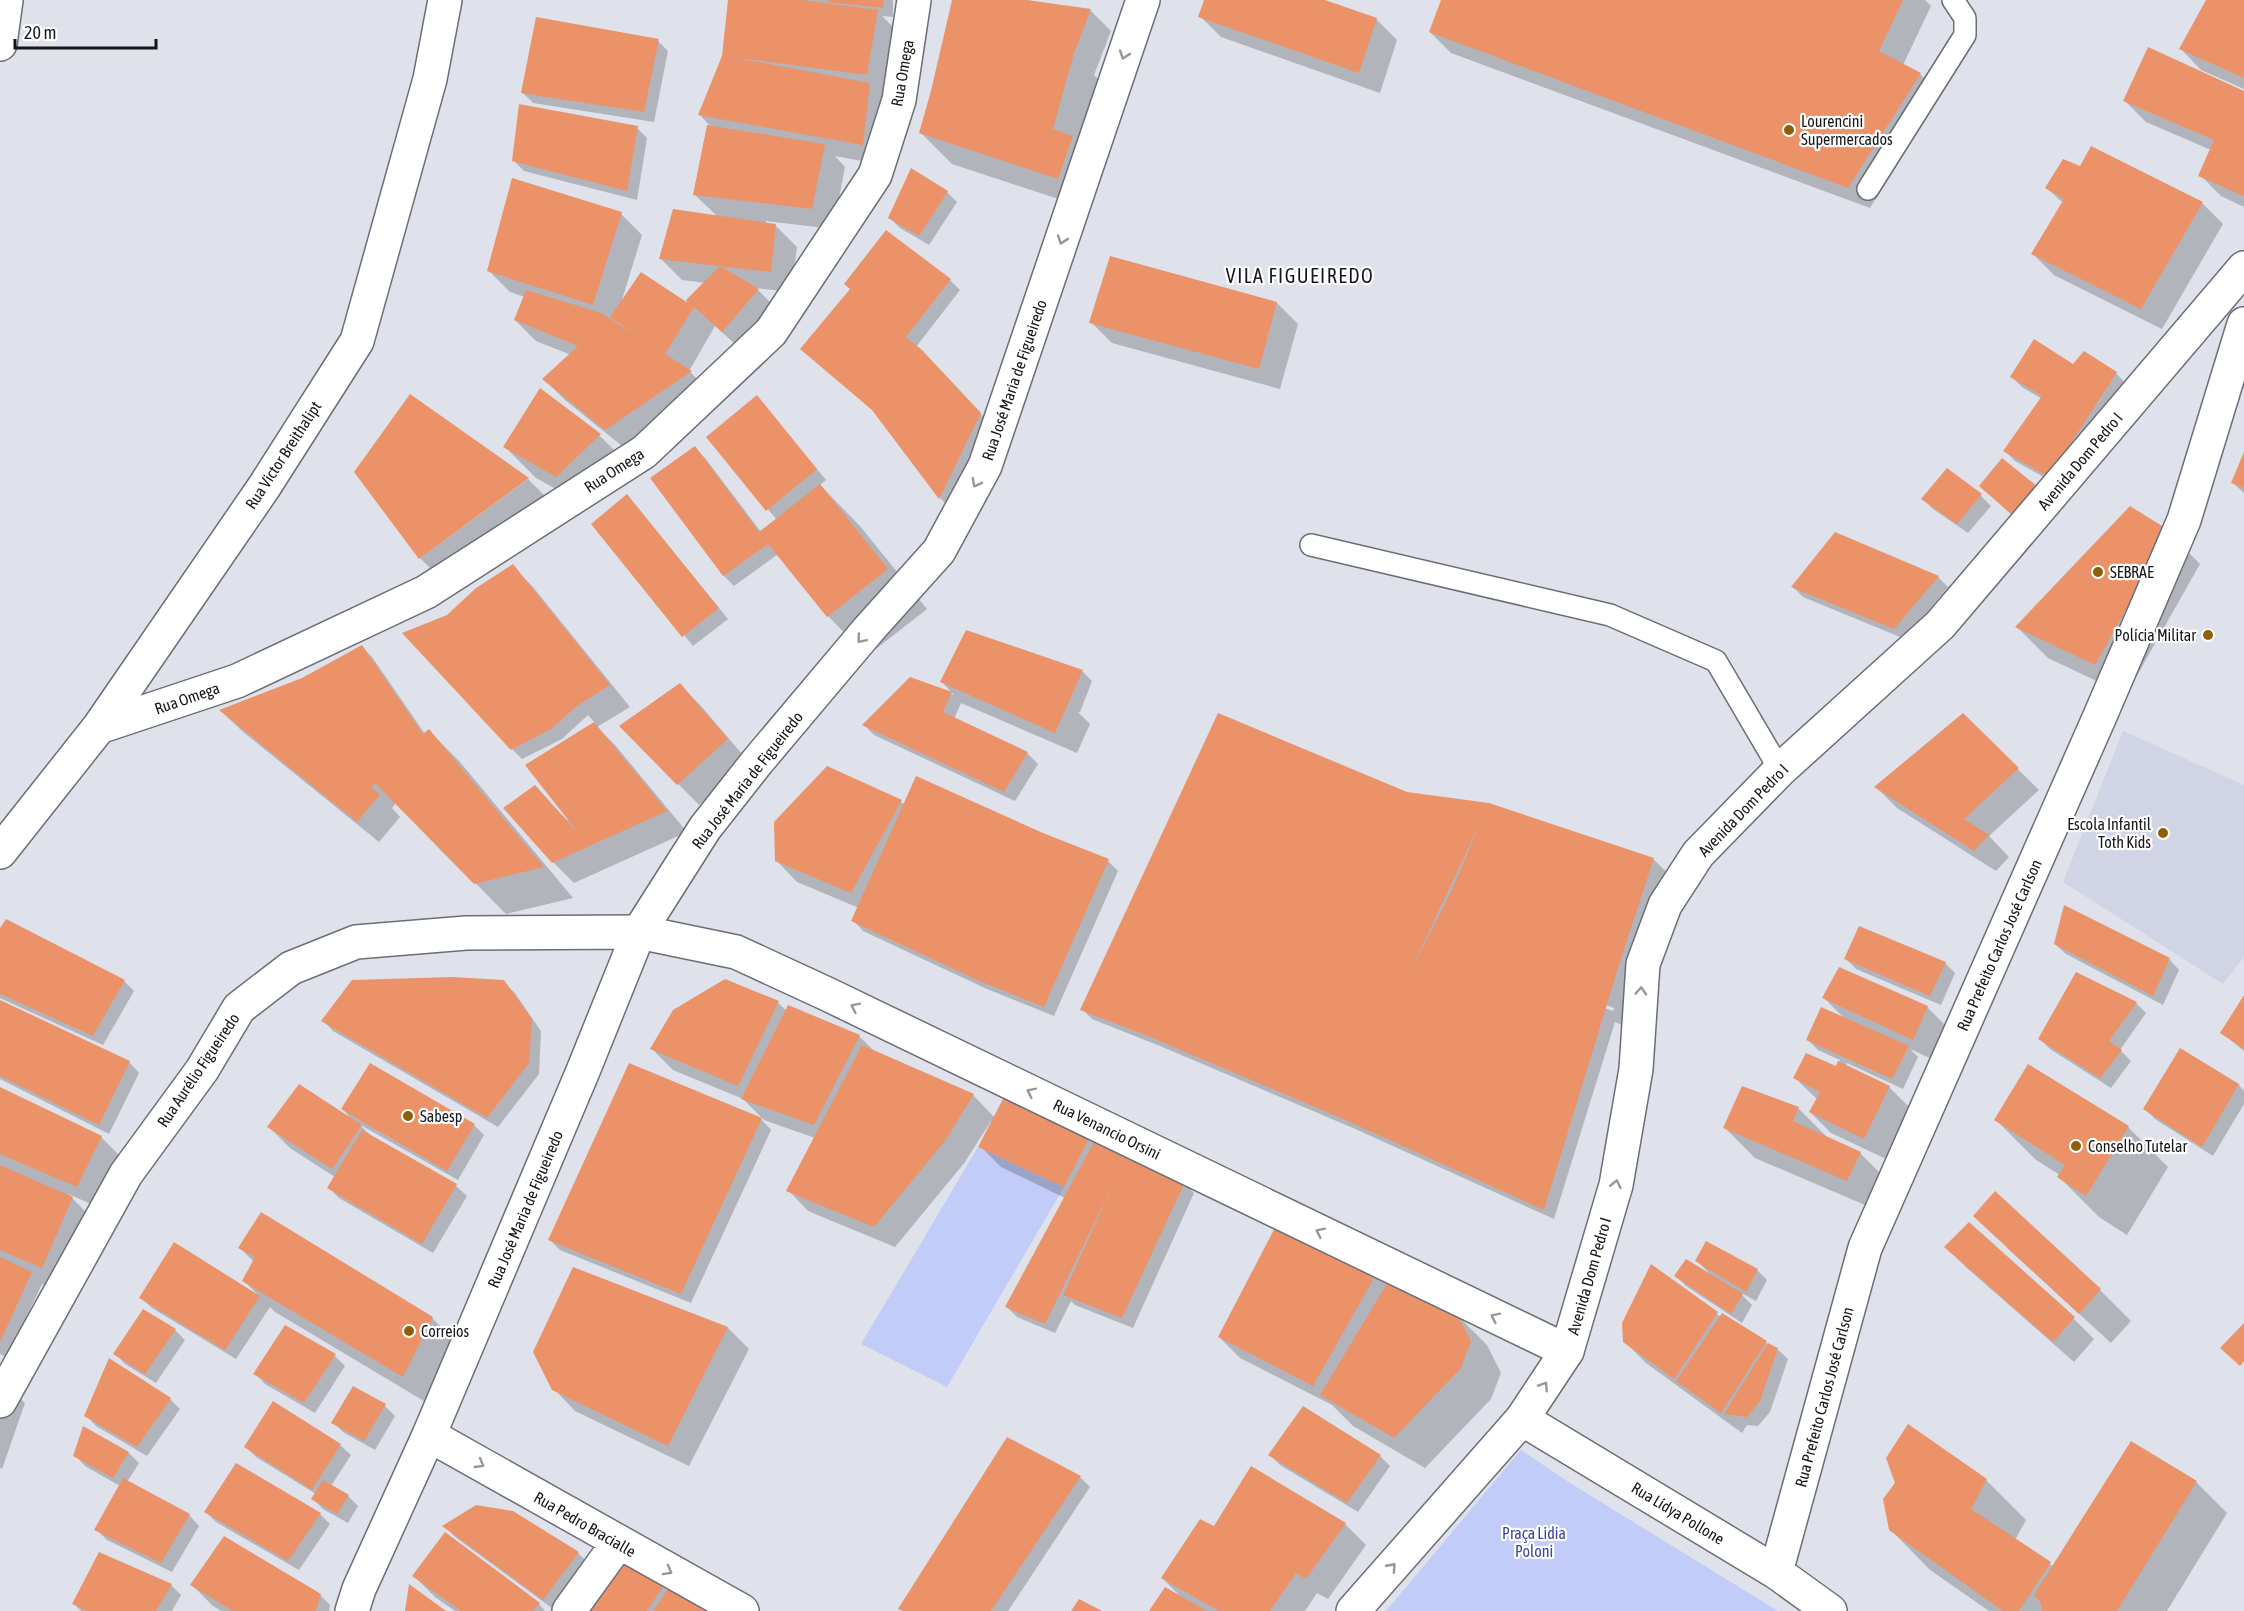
<svg xmlns="http://www.w3.org/2000/svg" width="2244" height="1611" font-family="'Asap Condensed',sans-serif">
  <rect width="100%" height="100%" fill="#dfe1eb"/>
  <path fill="#d0d4e5" d="M2123 731 2244 785V957L2223 984 2063 882Z"/>
  <path fill="#c2ccf8" d="M978 1147 1064 1187 947 1387 861 1344Z
    M1521 1450 1570 1483 1778 1611H1386Z"/>
  <path fill="#0003" fill-rule="evenodd" d="M730 0H893V17L882 16 908 42 883 165 835 156 845 167 833 229 766 221V224L776 226 797 247 791 292 756 288 779 311 744 352 715 326 689 371 711 393 627 450 565 400 544 379 571 355 536 341 515 320 525 297 510 292 489 271 621 214 642 235 621 303H685L706 283 682 280 661 259 718 217 695 195 712 128 700 115 723 56Z
    M954 0H1026L1090 10 1111 31 1094 75 1104 85 1089 209 952 164 921 133Z
    M1206 0H1321L1376 19 1397 40 1380 93 1221 37 1200 16Z
    M1443 0H1925L1931 6 1903 65 1920 74 1941 95 1870 208 1451 53 1430 32Z
    M2208 0H2244V89L2201 70 2181 49Z
    M658 41 668 51 654 122 533 103 522 92Z
    M2244 93V207L2221 196 2200 175 2211 150 2146 122 2125 101Z
    M637 128 647 138 637 200 524 171 514 161Z
    M2047 188 2202 203 2223 224 2162 329 2054 275 2033 254 2063 203Z
    M947 192 957 202 929 245 900 228 890 218Z
    M950 280 960 290 916 347 1002 436 961 518 940 498 876 413 802 349Z
    M1277 303 1298 324 1280 389 1112 343 1091 322Z
    M2073 366 2116 373 2126 384 2060 486 2015 461 2005 451 2042 399 2022 387 2011 376Z
    M540 390 600 436 630 466 588 507 536 478 505 447Z
    M757 398 826 480 820 485 860 526 927 609 867 656 828 616 778 554 734 586 724 576 652 479 695 448 705 458 761 532 777 520 708 437Z
    M2244 456V493L2233 483Z
    M1947 471 1981 496 1991 506 1968 533 1933 509 1923 499Z
    M528 479 548 499 441 579 420 558Z
    M627 496 728 619 693 646 593 524Z
    M2169 533 2200 564 2126 695 2048 658 2017 627Z
    M1835 534 1938 577 1948 587 1905 639 1803 597 1793 587Z
    M512 566 533 587 630 707 597 727 615 745 687 832 574 883 553 862 535 787 567 820 569 819 527 765 595 723 588 715 562 739 522 759 512 749 448 616Z
    M362 647 372 657 425 734 429 731 460 762 573 898 506 914 396 803 392 808 400 817 379 842 242 731 221 711 301 680Z
    M1082 671 1092 681 1080 712H1078L1090 724 1077 753 961 703 954 719 1028 754 1038 764 1015 801 874 735 864 725 910 679 954 695 942 682Z
    M680 685 701 706 748 761 699 805 621 726Z
    M1963 715 2039 790 1989 836 2009 857 1996 871 1897 808 1876 787Z
    M828 767 904 804 1108 861 1118 871 1054 1016 987 989 863 931 853 920 859 908 797 882 776 860Z
    M1407 793 1653 859 1675 880 1627 1027 1615 1022 1554 1219 1353 1128 1160 1046 1092 1019 1082 1009ZM1447 947 1614 1008 1613 1011 1446 950Z
    M0 930 124 981 134 991 103 1045 0 998Z
    M2055 944 2169 959 2179 970 2163 1005 2066 954Z
    M1846 959 1945 963 1955 973 1941 1005 1856 969Z
    M725 981 778 1003 787 1011 859 1036 876 1053 973 1095 995 1118 1089 1138 1094 1143 1184 1183 1194 1193 1133 1328 1075 1305 1071 1301 1055 1333 1017 1317 1007 1307 1065 1198 1001 1167 980 1146 993 1122 991 1121 965 1162 895 1247 808 1211 788 1190 815 1138 764 1120 743 1099 673 1070 652 1049Z
    M503 982 514 992 541 1031 539 1074 498 1127 333 1031 323 1020Z
    M1824 998 1927 1007 1948 1028 1934 1060 1910 1049 1918 1057 1903 1089 1847 1063 1846 1066 1889 1087 1910 1108 1886 1159 1831 1133 1810 1112 1817 1099 1795 1078 1836 1068 1840 1060 1818 1050 1808 1040 1844 1018Z
    M2244 998V1051L2222 1033Z
    M0 1002 129 1062 139 1073 109 1134 0 1079Z
    M2136 1003 2146 1013 2120 1050 2131 1061 2111 1088 2050 1049 2040 1039Z
    M2181 1050 2239 1085 2244 1091V1104L2213 1156 2155 1119 2145 1109Z
    M0 1088 101 1137 122 1158 98 1207 68 1194 103 1229 73 1298 42 1284 7 1358 0 1354Z
    M1798 1108 1828 1138 1860 1153 1891 1184 1879 1211 1755 1158 1724 1127Z
    M343 1109 474 1125 484 1135 458 1180 359 1124 374 1139 456 1186 467 1196 433 1253 339 1198 329 1188 335 1177 290 1148 269 1127 352 1120Z
    M761 1119 771 1130 691 1303 560 1250 550 1240Z
    M1996 1120 2128 1127 2168 1167 2127 1235 2099 1217 2059 1177 2060 1175 2036 1160Z
    M1946 1247 2073 1318 2094 1339 2074 1362 1967 1268Z
    M2006 1247 2100 1290 2131 1321 2111 1343Z
    M240 1248 432 1318 463 1349 434 1407 275 1312 270 1307 236 1359 152 1308 141 1297 258 1295 244 1281 254 1262Z
    M1697 1261 1757 1270 1767 1280 1756 1301 1739 1292 1752 1305 1742 1323 1686 1286 1676 1276 1709 1273Z
    M1651 1267 1721 1317 1777 1349 1788 1359 1770 1412 1758 1426 1747 1425 1742 1433 1646 1363 1625 1342Z
    M574 1269 728 1328 749 1349 689 1466 575 1411 554 1389Z
    M1377 1272 1455 1313 1487 1345 1501 1373 1491 1399 1425 1468 1353 1426 1332 1405 1240 1358 1219 1337Z
    M175 1330 185 1340 156 1383 125 1364 115 1353Z
    M335 1356 345 1366 315 1413 265 1384 255 1373Z
    M109 1360 170 1399 180 1409 147 1456 96 1426 86 1415Z
    M0 1379 25 1403 2 1469 0 1468Z
    M353 1388 385 1406 395 1416 375 1450 343 1432 333 1422Z
    M84 1428 129 1453 139 1463 127 1482 189 1515 199 1526 172 1572 107 1540 96 1529 120 1486 85 1466 75 1455Z
    M340 1445 351 1455 331 1486 348 1496 358 1506 348 1523 323 1509 313 1499 316 1494 256 1457 246 1447Z
    M1270 1455 1380 1456 1390 1466 1358 1512 1280 1465Z
    M1080 1477 1090 1487 1008 1611H903L900 1608Z
    M1986 1480 2026 1520 2015 1540 2054 1567 2196 1482 2227 1513 2167 1611H1989L1930 1570 1890 1529Z
    M206 1512 320 1514 330 1524 299 1570 216 1522Z
    M1345 1524 1366 1545 1328 1599 1317 1593 1305 1611H1151L1180 1596 1162 1578 1214 1528Z
    M445 1526 578 1553 588 1563 553 1609 454 1536Z
    M621 1564 663 1587 668 1591 707 1611H588Z
    M414 1576 539 1604 545 1611H455L435 1597Z
    M171 1585 181 1595 172 1611H81L74 1604Z
    M192 1585 320 1595 330 1605 329 1611H221L213 1606Z"/>
  <path fill="#ec9268" fill-rule="evenodd" d="M728 0H802L878 10 867 75 732 57 870 83 863 145 698 115 722 56Z
    M827 0H884L883 8 827 2Z
    M952 0H1027L1091 9 1074 53 1053 129 1073 136 1058 179 919 133 931 91Z
    M1204 0H1325L1377 18 1359 73 1198 17Z
    M1441 0H1903L1879 51 1921 73 1848 188 1429 32Z
    M2206 0H2244V78L2179 49Z
    M536 17 659 39 644 112 521 93Z
    M2148 47 2244 91V196L2198 176 2214 140 2123 101Z
    M519 104 638 126 627 191 512 161Z
    M707 125 825 144 812 209 693 195Z
    M2091 146 2203 202 2141 309 2031 254 2064 199 2045 188 2063 159 2080 166Z
    M911 168 948 191 919 236 888 218Z
    M512 178 622 212 593 305 487 271Z
    M673 209 776 224 771 272 659 259Z
    M886 230 951 279 906 337 922 350 981 413 939 499 872 410 800 349 850 289 844 284Z
    M1110 256 1277 302 1259 369 1089 323Z
    M720 266 759 289 722 332 694 307 665 354 692 371 605 430 542 379 578 346 514 320 526 290 601 313 640 338 610 317 641 272 691 305 686 300Z
    M2034 339 2073 364 2084 351 2117 372 2049 477 2003 451 2042 396 2010 377Z
    M540 388 601 434 556 477 503 447Z
    M410 394 529 478 419 559 354 472Z
    M757 395 817 469 766 511 706 437Z
    M695 446 759 532 820 484 888 569 827 617 768 544 723 576 650 478Z
    M2244 452V488L2231 483Z
    M2002 458 2043 491 2020 522 1979 486Z
    M1947 468 1982 494 1957 524 1921 499Z
    M627 494 719 608 682 637 591 524Z
    M2130 506 2170 531 2095 665 2015 627Z
    M1835 532 1939 576 1894 629 1791 587Z
    M513 564 610 685 577 706 551 729 511 750 402 633 447 615 476 588Z
    M966 630 1083 670 1055 733 940 682Z
    M362 645 423 734 429 729 544 867 474 884 375 783 371 787 380 795 357 822 219 710 302 678Z
    M910 677 952 692 943 712 1028 752 1004 792 862 725Z
    M680 683 728 739 677 785 619 726Z
    M1218 713 1407 792 1489 803 1654 858 1623 952 1544 1210 1341 1118 1148 1036 1080 1010ZM1483 817 1451 892 1409 974Z
    M1963 713 2019 768 1964 819 1989 835 1974 851 1874 787Z
    M594 722 667 811 552 863 503 808 535 785 583 839 525 765Z
    M827 766 902 800 851 893 775 861 774 822Z
    M916 776 1043 833 1109 859 1044 1007 975 979 851 921Z
    M2064 905 2170 958 2153 996 2054 944Z
    M6 919 125 980 93 1036 0 994V928Z
    M1859 926 1946 962 1930 996 1844 959Z
    M1839 967 1928 1006 1913 1040 1822 998Z
    M2076 972 2137 1002 2109 1041 2122 1050 2100 1078 2038 1039Z
    M452 977 504 980 532 1019 529 1063 487 1118 321 1021 352 980Z
    M725 979 779 1001 738 1086 650 1049 673 1010Z
    M2244 995V1049L2220 1033Z
    M0 1000 130 1061 99 1125 0 1076Z
    M788 1005 860 1035 814 1125 741 1099Z
    M1821 1007 1909 1046 1892 1079 1806 1040Z
    M862 1045 974 1094 945 1141 874 1227 786 1191Z
    M2180 1048 2239 1084 2202 1147 2143 1109Z
    M1806 1053 1836 1066 1838 1061 1890 1086 1864 1139 1809 1112 1820 1092 1793 1078Z
    M370 1063 475 1124 447 1171 341 1109Z
    M629 1063 762 1118 681 1294 548 1240Z
    M2028 1064 2129 1126 2086 1196 2057 1177 2065 1165 1994 1120Z
    M299 1084 362 1125 332 1169 267 1127Z
    M1742 1086 1799 1107 1793 1121 1861 1152 1847 1181 1723 1128Z
    M0 1087 102 1136 77 1187 0 1154Z
    M1004 1097 1090 1137 1064 1187 978 1147Z
    M362 1130 457 1184 422 1244 327 1188Z
    M1096 1138 1185 1182 1122 1318 1063 1295 1114 1183 1045 1324 1005 1307Z
    M0 1165 73 1197 42 1268 0 1250Z
    M1995 1191 2101 1289 2079 1314 1973 1216Z
    M261 1212 433 1317 403 1377 242 1281 255 1257 238 1248Z
    M1279 1220 1378 1271 1313 1386 1218 1337Z
    M1969 1222 2075 1317 2053 1342 1944 1247Z
    M1706 1241 1758 1269 1746 1292 1695 1261Z
    M174 1242 260 1296 225 1350 139 1298Z
    M0 1257 32 1272 0 1342Z
    M1686 1259 1743 1294 1731 1314 1674 1276Z
    M1651 1264 1718 1312 1674 1379 1623 1342 1622 1323Z
    M573 1267 728 1327 668 1446 552 1390 533 1352Z
    M1389 1280 1456 1312 1471 1341 1461 1368 1394 1438 1320 1395Z
    M143 1309 176 1329 145 1374 113 1354Z
    M1722 1313 1767 1341 1721 1413 1676 1381Z
    M2244 1323V1361L2240 1366 2220 1348Z
    M285 1325 336 1354 304 1403 253 1374Z
    M1768 1343 1778 1348 1760 1401 1747 1417 1724 1414Z
    M109 1358 171 1398 137 1447 84 1416Z
    M353 1386 386 1404 364 1441 331 1423Z
    M273 1401 341 1444 312 1490 244 1447Z
    M1303 1406 1381 1455 1347 1503 1268 1455Z
    M1908 1424 1987 1479 1971 1509 2051 1562 2019 1611H2003L1889 1530 1883 1499 1895 1483 1886 1458Z
    M83 1426 129 1452 113 1478 73 1456Z
    M1007 1437 1081 1476 991 1611H903L898 1609Z
    M2131 1441 2197 1481 2117 1611H2042L2041 1603 2034 1595Z
    M236 1463 321 1513 288 1561 204 1512Z
    M1251 1466 1346 1523 1306 1579 1296 1573 1270 1611H1219L1161 1578 1200 1519 1214 1526Z
    M123 1478 190 1514 161 1563 94 1530Z
    M323 1480 349 1495 337 1514 311 1499Z
    M476 1505 513 1511 579 1552 543 1600 442 1526Z
    M445 1532 540 1603 533 1611H461L412 1576Z
    M224 1536 321 1594 316 1611H233L190 1585Z
    M99 1552 172 1584 156 1611H87L72 1604Z
    M621 1562 664 1585 647 1611H586Z
    M409 1584 446 1611H405Z
    M1165 1587 1207 1611H1149Z
    M668 1589 710 1611H653Z
    M1079 1599 1102 1611H1071Z"/>
  <g fill="none" stroke-linecap="round" stroke-linejoin="round">
    <g stroke="#6c6e77" stroke-width="24">
      <path id="lane" d="M1868 189 1965 35V18L1953 0
        M1311 545 1610 615 1716 661 1780 770"/>
    </g>
    <g stroke="#6c6e77" stroke-width="36">
      <path id="street" d="M0 44 6 0
        M99 727 237 681 426 592 644 452 771 332 875 175 899 100 914 0
        M0 852 99 727 264 487 357 341 430 79 445 0
        M0 1401 126 1174 202 1070 239 1008 291 968 356 942 466 933 639 932 736 952 827 994 1567 1351
        M1522 1419 1776 1572 1830 1611
        M429 1435 742 1611
        M1776 1572 1865 1248 2100 716 2184 520 2244 324
        M569 1611 618 1543"/>
    </g>
    <g stroke="#6c6e77" stroke-width="36">
      <path id="secondary" d="M352 1611 359 1589 429 1435 583 1071 639 932 705 828 757 762 869 629 939 551 985 466 1143 0
        M1353 1611 1522 1419 1567 1351 1616 1185 1636 1069 1643 964 1665 905 1698 854 1780 770 1940 625 2244 268"/>
    </g>
    <use href="#lane" stroke="#fff" stroke-width="21"/>
    <use href="#street" stroke="#fff" stroke-width="33"/>
    <use href="#secondary" stroke="#fff" stroke-width="33"/>
  </g>
  <defs><path id="oneway-chevron" d="M-2-3.5L2.5 0L-2 3.5" fill="none" stroke-width="1.6" stroke-linecap="round" stroke-linejoin="round" transform="scale(1.5)"/></defs>
  <g stroke="#969798">
    <use href="#oneway-chevron" transform="translate(1124 55) rotate(109)"/>
    <use href="#oneway-chevron" transform="translate(1062 240) rotate(109)"/>
    <use href="#oneway-chevron" transform="translate(976 483) rotate(118)"/>
    <use href="#oneway-chevron" transform="translate(861 639) rotate(130)"/>
    <use href="#oneway-chevron" transform="translate(1641 991) rotate(-86)"/>
    <use href="#oneway-chevron" transform="translate(855 1007) rotate(-154)"/>
    <use href="#oneway-chevron" transform="translate(1031 1092) rotate(-154)"/>
    <use href="#oneway-chevron" transform="translate(1616 1184) rotate(-77)"/>
    <use href="#oneway-chevron" transform="translate(1320 1232) rotate(-154)"/>
    <use href="#oneway-chevron" transform="translate(1495 1317) rotate(-154)"/>
    <use href="#oneway-chevron" transform="translate(1544 1386) rotate(-57)"/>
    <use href="#oneway-chevron" transform="translate(480 1464) rotate(30)"/>
    <use href="#oneway-chevron" transform="translate(1392 1567) rotate(-48)"/>
    <use href="#oneway-chevron" transform="translate(668 1571) rotate(29)"/>
  </g>
  <g fill="#8e5f07" stroke="#fff" stroke-width="2">
    <circle cx="1789" cy="130" r="6"/>
    <circle cx="2098" cy="572" r="6"/>
    <circle cx="2208" cy="635" r="6"/>
    <circle cx="2163" cy="833" r="6"/>
    <circle cx="408" cy="1116" r="6"/>
    <circle cx="2076" cy="1146" r="6"/>
    <circle cx="409" cy="1331" r="6"/>
  </g>
  <g text-anchor="middle" dominant-baseline="central" stroke-width="4.5" stroke-linejoin="round" paint-order="stroke">
    <g font-size="16" fill="#16171b" stroke="#fff">
      <text transform="translate(902 73) rotate(-80)">Rua Omega</text>
      <text transform="translate(1014 380) rotate(-71)">Rua José Maria de Figueiredo</text>
      <text transform="translate(283 455) rotate(-57)">Rua Victor Breithalipt</text>
      <text transform="translate(2080 461) rotate(-50)">Avenida Dom Pedro I</text>
      <text transform="translate(614 470) rotate(-33)">Rua Omega</text>
      <text transform="translate(187 698) rotate(-19)">Rua Omega</text>
      <text transform="translate(747 780) rotate(-52)">Rua José Maria de Figueiredo</text>
      <text transform="translate(1743 810) rotate(-46)">Avenida Dom Pedro I</text>
      <text transform="translate(1999 945) rotate(-66)">Rua Prefeito Carlos José Carlson</text>
      <text transform="translate(198 1070) rotate(-56)">Rua Aurélio Figueiredo</text>
      <text transform="translate(1107 1129) rotate(26)">Rua Venancio Orsini</text>
      <text transform="translate(525 1209) rotate(-67)">Rua José Maria de Figueiredo</text>
      <text transform="translate(1589 1276) rotate(-74)">Avenida Dom Pedro I</text>
      <text transform="translate(1824 1397) rotate(-75)">Rua Prefeito Carlos José Carlson</text>
      <text transform="translate(1678 1513) rotate(31)">Rua Lídya Pollone</text>
      <text transform="translate(585 1524) rotate(30)">Rua Pedro Bracialle</text>
    </g>
    <g font-size="16" fill="#16171b" stroke="#fff" text-anchor="start">
      <text x="1801" y="121">Lourencini<tspan x="1801" dy="18">Supermercados</tspan></text>
      <text x="2110" y="572">SEBRAE</text>
      <text x="2196" y="635" text-anchor="end">Polícia Militar</text>
      <text x="2151" y="824" text-anchor="end">Escola Infantil<tspan x="2151" dy="18">Toth Kids</tspan></text>
      <text x="420" y="1116">Sabesp</text>
      <text x="2088" y="1146">Conselho Tutelar</text>
      <text x="421" y="1331">Correios</text>
    </g>
    <g font-size="16" fill="#3d42a3" stroke="#fff">
      <text x="1534" y="1533">Praça Lidia<tspan x="1534" dy="18">Poloni</tspan></text>
    </g>
    <g font-size="20" letter-spacing="1.5" fill="#16171b" stroke="#fff">
      <text x="1300" y="275">VILA FIGUEIREDO</text>
    </g>
  </g>
  <path d="M15 39v9h141v-9" fill="none" stroke="#16171b" stroke-width="3"/>
  <text x="24" y="39" font-size="18" fill="#16171b" stroke="#ffffff" stroke-width="4.5" paint-order="stroke">20 m</text>
</svg>
